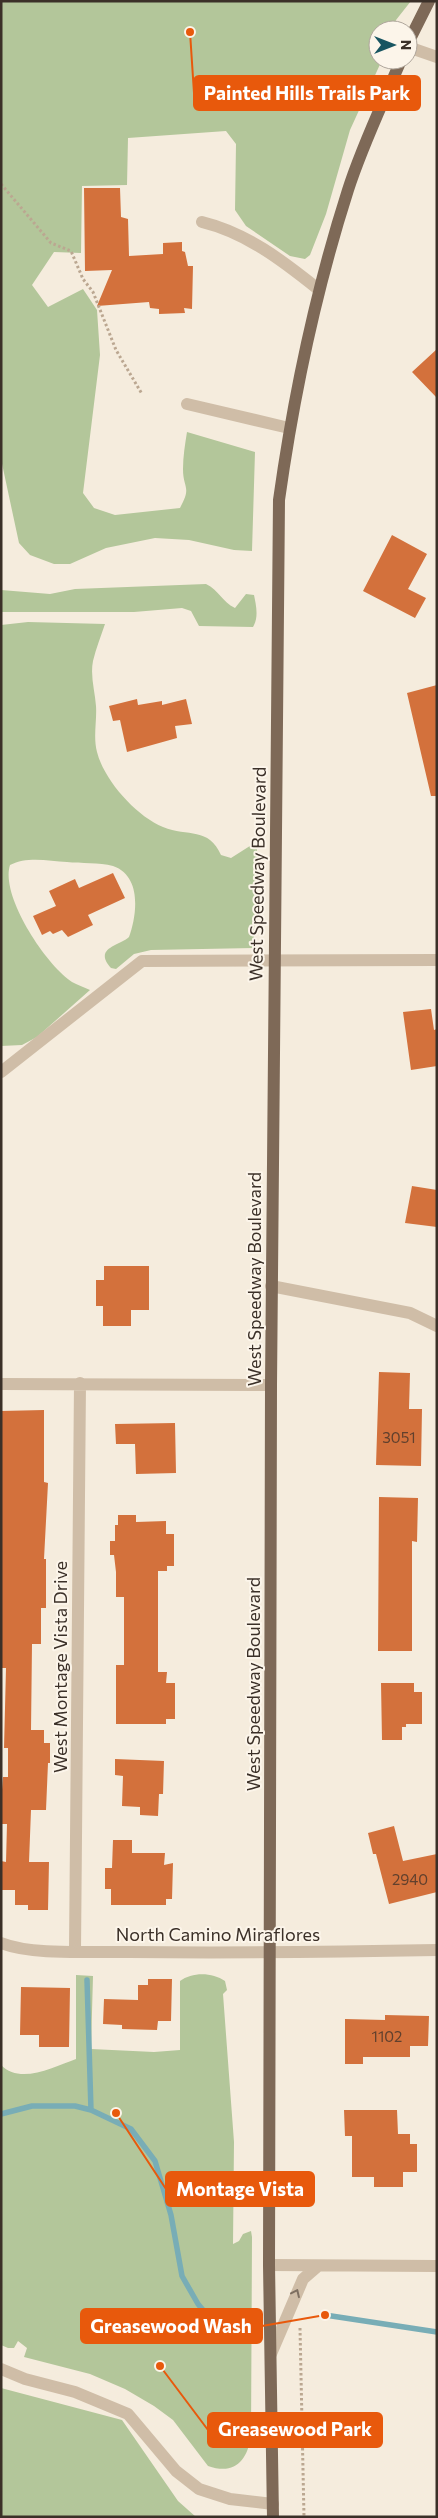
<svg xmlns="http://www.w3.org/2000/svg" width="438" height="2518" font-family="Commissioner,sans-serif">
  <rect width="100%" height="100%" fill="#f5ecdd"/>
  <path fill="#b3c69a" d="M1 1H411L396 20 393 30H378V60H382L350 130 326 214 310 255 305 259 290 256 246 226 235 210 236 144 226 131 128 138 127 185 82 186 81 253 54 252 32 285 48 307 83 289 97 310 100 355 83 493 94 508 115 515 180 508C192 486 183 489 183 469 183 457 185 444 187 432L255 452 252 551 234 550 189 540 155 538 106 548 70 564H54L30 555 19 543 1 459Z
    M206 584C219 590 222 602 235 608L246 594 254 595C256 605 259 617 253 627L199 626 191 611 182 608 134 612H1V590L50 594 75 589Z
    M28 622 105 624C101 636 96 648 93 661 90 676 95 691 96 706 97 721 93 737 97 752 104 780 136 816 163 827 188 837 209 827 221 855L231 858 253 844 257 847V896L253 948 151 950 134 954 116 969 111 968C93 948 119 946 129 937 137 915 142 876 113 866 99 862 81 864 67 862 49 861 27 856 10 865 0 896 46 965 72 982 77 985 84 987 90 990L37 1037 22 1045 1 1046V625Z
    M76 1975 93 1976 91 2049 154 2052 180 2050V1981C192 1972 212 1972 225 1981L227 1990 223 1994 234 2142 233 2244 239 2241 243 2234 251 2231 252 2237 251 2436C247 2462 234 2475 208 2466L173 2420 154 2406 125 2389 90 2374 24 2357 27 2348 18 2341 14 2348H8L1 2345V2065C20 2085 54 2067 76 2059Z
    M1 2388 122 2420 178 2501 196 2517H1Z"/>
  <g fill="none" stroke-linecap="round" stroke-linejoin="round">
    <path stroke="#78adb6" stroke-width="5.5" d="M87 1980 91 2110
      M1 2114 32 2106H75L91 2110 131 2129 155 2161 171 2215 182 2276 198 2304 208 2316 237 2319
      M325 2315 437 2332"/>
  </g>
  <path fill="#d3713c" d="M84 188H120L121 217 128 219 129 256 163 254V243L182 242V251L185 252 188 266H193L192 309 184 308 185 313 159 314V309L150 308 149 302 97 306 112 270 85 271Z
    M437 349V398L412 372Z
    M392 535 427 554 408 589 426 598 415 618 363 591Z
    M437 685V796H431L407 693Z
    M137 699 138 705 162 701V705L186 699 192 724 175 726 177 738 127 752 120 720 113 721 109 706Z
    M113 873 125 898 88 915 93 925 68 937 62 930 53 934 50 931 42 935 33 916 56 906 49 891 75 879 79 888Z
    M431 1009 434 1030 437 1029V1066L411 1070 403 1012Z
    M412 1186 437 1190V1227L405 1223Z
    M104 1266H149V1310H131V1326H103V1306H96V1280H104Z
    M379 1372 410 1373 409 1409H422L421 1466 376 1465Z
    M44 1410V1482L48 1483 44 1559H46V1608H41V1644H32L31 1730H44V1743H50V1763H48L46 1810H31L29 1862H49L48 1910H28V1905H15V1890H1V1861L6 1862 7 1824H1V1802L3 1777H8V1748H4L6 1668H1V1411Z
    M175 1423 176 1473 136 1474 135 1444H116L115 1424Z
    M379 1497 418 1498 417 1542 412 1541V1651H378Z
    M118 1515H136V1522L166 1521V1534H174V1566H167V1571H158V1672H167L166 1683H175V1719H166V1724H116V1665H124V1597H116V1572L114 1555H110V1541H115V1525H118Z
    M381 1683H414V1692H422V1724H406V1727H402V1740H382Z
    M115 1759 164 1761 163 1794H159L158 1816 140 1815V1807L122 1806 123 1776 115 1775Z
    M394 1826 403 1861 437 1854V1892L389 1904 376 1854H373L368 1833Z
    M113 1840H132V1853H165L164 1865 173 1863 172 1899H166V1905H111V1889H105V1868H112Z
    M148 1979H172L171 2021H158L157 2030 122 2029V2025L103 2024 104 1999 138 2000V1985H148Z
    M21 1987 70 1988 69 2047H39V2035H20Z
    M385 2015 429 2016 428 2046H410V2057H363V2064H345V2019L385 2020Z
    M344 2110H397L398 2134H410V2144H417V2172H403V2187H374V2177H352V2136H345Z"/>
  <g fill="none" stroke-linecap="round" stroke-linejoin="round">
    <path stroke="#bba791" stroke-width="3" stroke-dasharray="2.5 2.5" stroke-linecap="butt" d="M1 184 51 243 71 251 83 279 93 292 116 350 142 394
      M300 2328 304 2517"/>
    <path stroke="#cfbda7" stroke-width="12" d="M408 47 437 57
      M202 222C247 233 283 261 318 289
      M187 404 289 428
      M1 1072 142 961 437 960
      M271 1286 410 1313 437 1326
      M1 1384 271 1385
      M1 1943C34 1956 92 1951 129 1952 232 1953 334 1952 437 1950
      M75 1951 80 1383
      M269 2265 437 2266
      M271 2354 303 2279 318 2266
      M1 2369 25 2379 75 2392 128 2414 176 2471 199 2489 230 2499 273 2504"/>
    <path stroke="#7e6957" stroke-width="12" d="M408 43 429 1
      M273 2517 269 2265 271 1385 279 500C294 393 315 293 348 190 362 146 383 103 401 60"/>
  </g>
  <defs><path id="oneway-chevron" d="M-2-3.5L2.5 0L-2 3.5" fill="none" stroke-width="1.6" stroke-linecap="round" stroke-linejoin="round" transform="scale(1.25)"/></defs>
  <use stroke="#7e6f61" href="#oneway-chevron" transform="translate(296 2293) rotate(-65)"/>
  <g text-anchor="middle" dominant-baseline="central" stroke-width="4" stroke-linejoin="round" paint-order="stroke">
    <g font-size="15" fill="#61402d">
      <text x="399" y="1437">3051</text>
      <text x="410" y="1879">2940</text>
      <text x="387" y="2036">1102</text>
    </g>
    <g font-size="18" fill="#3b3028" stroke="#fcf5ea">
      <text transform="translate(257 874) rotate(-89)">West Speedway Boulevard</text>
      <text transform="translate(254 1279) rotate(-90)">West Speedway Boulevard</text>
      <text transform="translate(60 1667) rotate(-90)">West Montage Vista Drive</text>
      <text transform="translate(253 1684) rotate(-90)">West Speedway Boulevard</text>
      <text x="218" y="1934">North Camino Miraflores</text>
    </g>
  </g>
  <path fill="none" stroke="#e8590c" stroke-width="2" d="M190 32L194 93M116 2113L166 2189M325 2315L262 2326M160 2366L208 2430"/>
  <g fill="#e8590c" stroke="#fcf5ea" stroke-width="2">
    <circle cx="190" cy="32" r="5"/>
    <circle cx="116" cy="2113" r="5"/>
    <circle cx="325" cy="2315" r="5"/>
    <circle cx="160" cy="2366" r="5"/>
  </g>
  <g fill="#e8590c" stroke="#e8590c" stroke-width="2">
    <rect x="194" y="76" width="226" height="34" rx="5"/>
    <rect x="166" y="2172" width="148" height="34" rx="5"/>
    <rect x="81" y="2309" width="181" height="34" rx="5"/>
    <rect x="208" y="2413" width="174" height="34" rx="5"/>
  </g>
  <g font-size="19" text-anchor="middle" font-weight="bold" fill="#fff">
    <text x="307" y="100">Painted Hills Trails Park</text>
    <text x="240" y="2196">Montage Vista</text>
    <text x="171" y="2333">Greasewood Wash</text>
    <text x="295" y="2436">Greasewood Park</text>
  </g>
  <rect width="438" height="2518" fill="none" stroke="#3b3028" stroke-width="5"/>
  <g transform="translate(393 45) rotate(90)"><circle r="24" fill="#fcf5ea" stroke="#afa69c"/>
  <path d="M0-4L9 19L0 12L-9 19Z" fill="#185561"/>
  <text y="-8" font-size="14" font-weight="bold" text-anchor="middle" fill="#3b3028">N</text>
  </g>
</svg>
